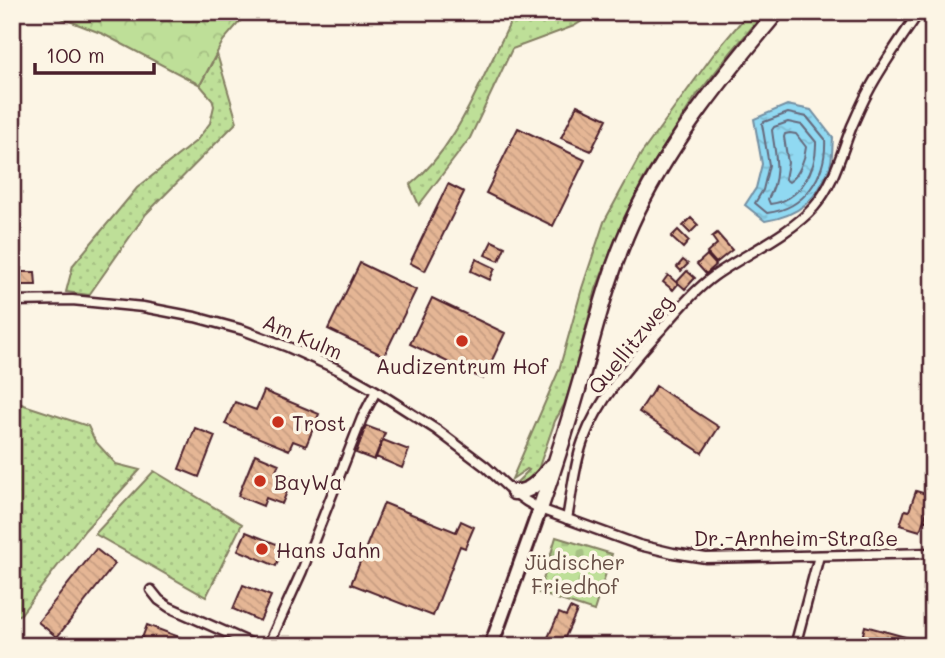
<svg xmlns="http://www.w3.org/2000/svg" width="945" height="658" font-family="Mali,sans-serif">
  <defs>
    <pattern id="grass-dots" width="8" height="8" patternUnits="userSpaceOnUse" patternTransform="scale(1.75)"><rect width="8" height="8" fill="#bedf98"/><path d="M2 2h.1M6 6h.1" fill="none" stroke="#a5bf83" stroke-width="1.8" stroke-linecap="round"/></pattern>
    <pattern id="forest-crowns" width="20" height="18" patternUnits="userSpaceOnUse" patternTransform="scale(1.75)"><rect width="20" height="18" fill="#bedf98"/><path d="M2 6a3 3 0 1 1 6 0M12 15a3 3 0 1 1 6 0" fill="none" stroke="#a5bf83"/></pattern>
    <pattern id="cemetery-stones" width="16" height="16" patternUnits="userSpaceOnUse" patternTransform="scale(1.75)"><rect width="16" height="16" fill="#bedf98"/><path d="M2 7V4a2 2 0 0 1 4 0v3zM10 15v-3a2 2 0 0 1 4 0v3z" fill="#a5bf83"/></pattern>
    <pattern id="water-ripples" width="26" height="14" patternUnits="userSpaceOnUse" patternTransform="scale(1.75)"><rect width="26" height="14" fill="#90d9f2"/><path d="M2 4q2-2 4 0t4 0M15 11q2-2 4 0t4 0" fill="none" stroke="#7ebad0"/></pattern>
    <pattern id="building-back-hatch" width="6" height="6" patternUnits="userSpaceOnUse" patternTransform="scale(1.75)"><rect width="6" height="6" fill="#e5b695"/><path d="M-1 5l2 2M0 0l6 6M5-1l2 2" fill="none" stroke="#c69c81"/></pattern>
  </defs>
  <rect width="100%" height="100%" fill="#fcf5e5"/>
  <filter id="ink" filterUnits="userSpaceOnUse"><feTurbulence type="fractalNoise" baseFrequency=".0143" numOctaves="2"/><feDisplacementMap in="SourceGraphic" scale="14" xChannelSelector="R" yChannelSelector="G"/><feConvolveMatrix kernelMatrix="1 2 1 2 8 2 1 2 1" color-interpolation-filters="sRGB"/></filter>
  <g filter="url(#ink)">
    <path fill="url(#grass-dots)" stroke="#847f62" stroke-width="2" d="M515 12H615L587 18 574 26 512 49 470 138 419 205 410 185C446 156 467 112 486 72 496 52 506 32 515 12Z
      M749 12H765L732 51 694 99 644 178 624 218 596 289 571 385 564 405 555 421 534 481 518 486 517 482 529 470 527 469 512 479 559 370 582 288 604 222 641 154 713 55Z
      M217 54 237 122 146 214 89 295 66 292 73 265 137 188 196 141 210 123 214 106 212 99 200 85Z
      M12 401 88 426 95 441 116 464 140 470 85 530 21 614 12 618Z
      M154 471 242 524 206 597 95 534Z"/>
    <path fill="url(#forest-crowns)" stroke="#847f62" stroke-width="2" d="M46 12H248L223 41 200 85 103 34Z"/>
    <path fill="url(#cemetery-stones)" stroke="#847f62" stroke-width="2" d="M556 537 612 554 594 611 539 593Z"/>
    <path fill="url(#water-ripples)" stroke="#748fa2" stroke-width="2" d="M787 105 811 110 833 138C832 147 833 157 830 166 818 199 799 216 765 221L745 205 756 188 762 164 754 119Z"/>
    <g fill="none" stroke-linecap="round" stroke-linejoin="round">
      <path stroke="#66697b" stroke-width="2" d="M788 113 807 117 825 139C827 175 805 209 767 213L755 203 763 190 769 165 762 124 764 122Z
        M788 122 802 125 816 142C817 169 800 201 770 204L768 199C782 175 775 155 772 130L774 127Z
        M790 133 796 134 806 147C805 159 799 176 789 182L785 179 788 163 784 137 785 134Z"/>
    </g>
    <path fill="url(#building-back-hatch)" stroke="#4a1f2b" stroke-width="2" d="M577 105 607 119 591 151 561 138Z
      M518 128 585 160 553 226 486 193Z
      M448 184 464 192 425 271 410 263Z
      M691 218 698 225 690 233 683 226Z
      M678 230 689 241 683 248 671 237Z
      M717 233 732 250 716 263 707 253 717 244 712 237Z
      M492 241 505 247 499 261 485 255Z
      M707 255 716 265 706 274 697 264Z
      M476 259 495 268 490 280 471 271Z
      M683 260 688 264 681 271 677 267Z
      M360 263 416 290 384 356 328 329Z
      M687 271 695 278 685 289 677 282Z
      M17 272H35L36 285H18Z
      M668 275 678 284 673 290 663 282Z
      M432 298 505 333 483 379 410 344Z
      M656 386 719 427 702 453 639 412Z
      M264 391 319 414 306 446 293 441 289 450 225 424 235 402 256 410Z
      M366 426 385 433 374 460 356 453Z
      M195 428 215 436 199 477 179 469Z
      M383 440 409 450 402 468 376 457Z
      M255 454 279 464 276 470 293 477 282 504 266 498 263 506 238 496Z
      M916 491 933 496 932 510 928 508 920 531 900 525 905 510 909 511Z
      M384 503 456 532 461 521 474 527 465 548 460 546 433 616 351 584Z
      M933 507V523L924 520 928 508 932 510Z
      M246 532 284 547 276 566 238 550Z
      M96 549 115 564 57 637 38 622Z
      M243 585 271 596 260 621 233 609Z
      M570 608 577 611 561 646H549L545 644 559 613 566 616Z
      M147 625 182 638 179 646H139Z
      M865 626 909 638 907 646H860Z"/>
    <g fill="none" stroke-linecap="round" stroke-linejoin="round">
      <g stroke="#4a1f2b" stroke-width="13">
        <path id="minor" d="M12 301 72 300 143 307 195 317 243 330 288 347 337 369 376 391 437 430 486 467 512 491 526 501 540 509 639 545 673 553 706 558 933 553
          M567 519C572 493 574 466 583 441 600 396 634 360 665 325 680 308 696 289 714 276 745 254 789 235 814 207 834 184 841 153 852 126 857 115 862 103 868 92 882 65 902 38 919 12
          M151 590 159 600 169 607 257 646
          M268 646 302 571 362 418 376 391
          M795 646 819 556"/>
      </g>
      <g stroke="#4a1f2b" stroke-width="18">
        <path id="primary" d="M491 646 540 509"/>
      </g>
      <g stroke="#4a1f2b" stroke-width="19">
        <path id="trunk" d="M514 492C532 493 541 478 552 466
          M540 509C556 463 570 418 583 372 598 317 612 262 637 211 673 138 725 74 777 12"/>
      </g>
      <use href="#minor" stroke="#fcf5e5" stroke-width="8"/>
      <use href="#primary" stroke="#fcf5e5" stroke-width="12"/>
      <use href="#trunk" stroke="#fcf5e5" stroke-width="14"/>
    </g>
  </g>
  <g fill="#c8321e" stroke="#fcf5e5" stroke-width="2.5">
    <circle cx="462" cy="341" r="7"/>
    <circle cx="278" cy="422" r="7"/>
    <circle cx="260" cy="481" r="7"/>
    <circle cx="262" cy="549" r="7"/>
  </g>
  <g text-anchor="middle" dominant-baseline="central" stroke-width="7" stroke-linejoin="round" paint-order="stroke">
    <g font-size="21" fill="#4a1f2b" stroke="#fcf5e5">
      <text transform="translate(303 336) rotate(23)">Am Kulm</text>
      <text transform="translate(630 344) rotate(-51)">Quellitzweg</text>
      <text x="796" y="537">Dr.-Arnheim-Straße</text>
    </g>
    <g font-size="21" fill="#4a1f2b" stroke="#fcf5e5" text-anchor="start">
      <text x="462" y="365" text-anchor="middle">Audizentrum Hof</text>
      <text x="292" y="422">Trost</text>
      <text x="274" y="481">BayWa</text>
      <text x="276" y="549">Hans Jahn</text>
    </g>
    <g font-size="21" fill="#674f46" stroke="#fcf5e5">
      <text x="575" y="561">Jüdischer<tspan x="575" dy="24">Friedhof</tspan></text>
    </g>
  </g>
  <rect width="945" height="658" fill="none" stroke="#fcf5e5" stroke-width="42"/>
  <rect x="21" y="21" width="903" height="616" fill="none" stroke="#4a1f2b" stroke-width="2.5" filter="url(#ink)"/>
  <path d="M35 63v10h119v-10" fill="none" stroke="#4a1f2b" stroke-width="3.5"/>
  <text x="46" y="63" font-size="21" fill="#4a1f2b" stroke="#fcf5e5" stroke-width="5" paint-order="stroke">100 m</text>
</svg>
